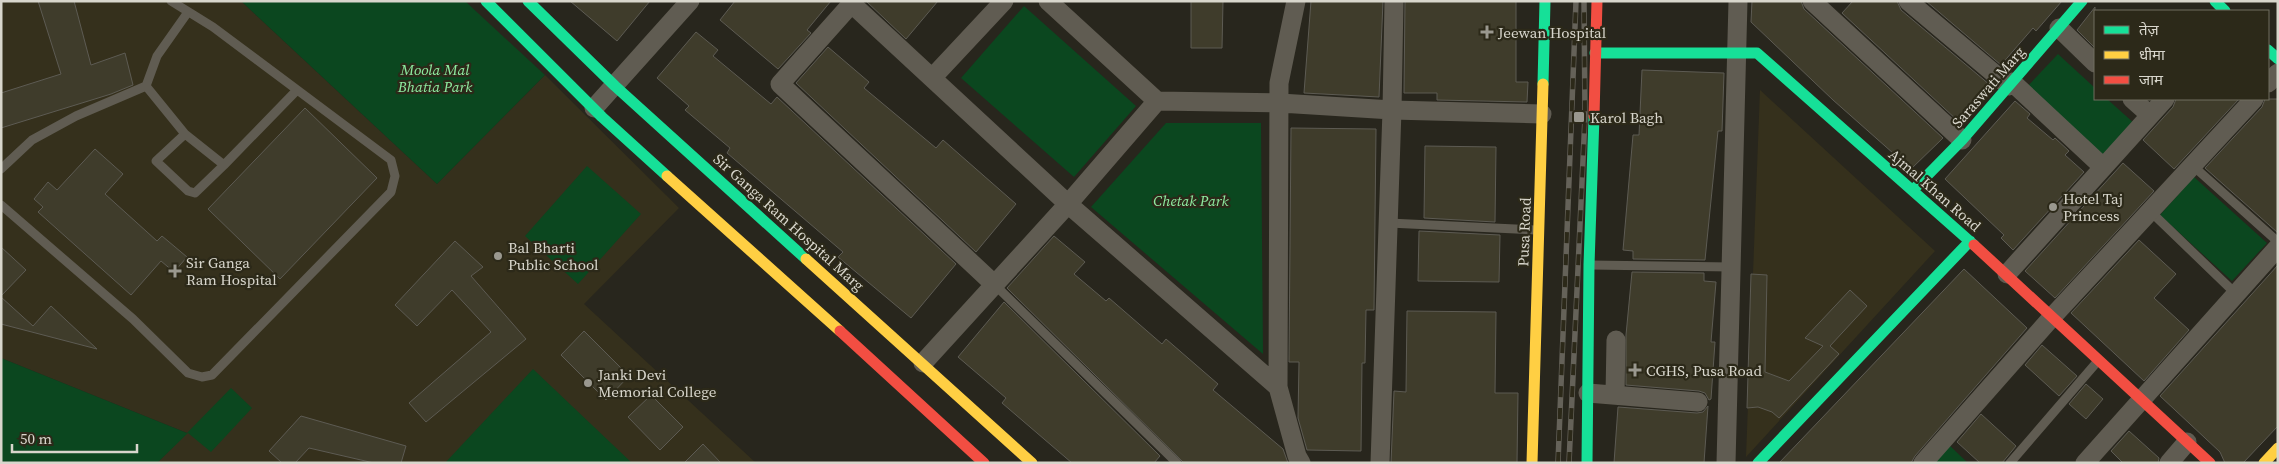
<svg xmlns="http://www.w3.org/2000/svg" width="2279" height="464" font-family="'Source Serif 4','Noto Sans Devanagari',serif">
  <rect width="100%" height="100%" fill="#28261d"/>
  <path fill="#35301c" d="M1 1H241L437 184 545 75 679 208 584 304 756 463H157L187 433 1 358Z
    M1760 90 1935 251 1746 457Z"/>
  <path fill="#0b471f" d="M241 1H465L545 75 437 184Z
    M1024 6 1136 106 1074 177 961 78Z
    M2058 54 2095 88V99H2107L2135 124 2103 160 2025 89Z
    M1166 123H1261L1263 354 1091 207Z
    M587 166 641 214 578 284 525 236Z
    M2194 177 2267 243 2232 281 2160 215Z
    M1 358 187 433 231 388 252 408 211 452 188 433 157 463H1Z
    M533 369 632 463H445Z
    M1949 445 1968 463H1933Z"/>
  <path fill="#3f3c2b" stroke="#5d5b53" d="M38 1H74L91 65 125 53 133 85 111 94 1 128V93L61 74Z
    M570 1H650L617 41Z
    M735 1H831L807 30 811 33 778 69 720 20Z
    M866 1H938L906 39Z
    M1191 1H1223L1222 48H1191Z
    M1311 1H1383L1379 97 1304 93Z
    M1405 1H1516V82H1528L1527 102 1437 100V93H1404Z
    M1752 1H1801L1804 9 1943 138 1911 169 1833 100 1751 22Z
    M1853 1H1897L1901 10 1990 85 1958 121 1842 13Z
    M1926 1H2062L2036 31 2033 28 2001 65Z
    M2095 7V48L2077 30Z
    M696 32 718 50 713 56 771 104 777 97 956 264 911 318 838 257 843 252 727 153 730 148 685 110 689 106 657 78Z
    M828 47 869 82 864 88 936 148 943 140 1016 204 976 252 796 83Z
    M1642 70 1724 73 1722 131H1718L1705 260 1633 259V251L1623 250 1633 135H1639Z
    M2176 99H2239L2174 169 2143 140 2173 107Z
    M2265 99H2278V233L2205 168 2262 107Z
    M2015 101 2030 114 2027 118 2053 140 2055 138 2069 151 2065 155 2084 172 2013 250 2001 238 2004 235 1945 179Z
    M305 108 377 178 280 279 208 209Z
    M1291 128 1376 129 1374 310H1366L1365 363H1362L1361 451 1307 450 1298 418 1299 362H1289Z
    M1425 146 1496 147 1495 222 1424 218Z
    M95 149 123 174 105 194 157 241 162 236 187 257 174 272 161 261 131 295 38 212 43 207 34 199 48 182 57 190Z
    M2123 163 2154 191 2055 298 2025 271Z
    M1419 231 1500 235 1499 282 1418 281Z
    M1054 236 1085 262 1074 274 1106 301 1109 298 1162 344 1166 339 1218 384 1213 390 1283 449 1288 463 1183 462 1007 288Z
    M2139 240 2176 274 2154 298 2189 330 2144 381 2071 313Z
    M455 241 483 267 471 276 526 339 426 422 409 403 491 332 452 290 417 326 395 305Z
    M1 247 26 270 1 296Z
    M2278 265V426L2243 463H2225L2220 452 2160 396Z
    M1964 269 2027 328 1915 456 1911 463H1779Z
    M1632 272 1704 273V281L1716 282 1711 342H1715L1711 399 1709 400 1705 393 1699 391 1626 385V335Z
    M1751 274 1767 275 1765 372 1789 381 1823 346 1805 338 1850 290 1867 306 1830 346 1839 354 1779 418 1772 412 1758 407 1747 408Z
    M1 297 33 326 51 306 97 349 1 324Z
    M1004 302 1160 456 1154 463H1072L1002 403 1006 398 958 357Z
    M1407 311 1496 312 1495 393H1518L1517 463H1391L1394 391 1406 392Z
    M584 331 629 376 606 400 561 355Z
    M2042 345 2077 376 2059 396 2025 365Z
    M2086 384 2103 399 2086 419 2069 404Z
    M651 395 683 427 660 450 628 417Z
    M1708 406 1704 463H1614L1618 407 1697 413 1703 412Z
    M1981 414 2016 446 2002 463H1980L1957 442Z
    M301 416 406 446 401 463H374L309 448 295 463H282L269 451Z
    M2129 431 2159 458 2158 463H2123L2111 451Z
    M703 444 721 463H684Z"/>
  <g fill="none" stroke-linecap="round" stroke-linejoin="round">
    <path stroke="#605c52" stroke-width="9" d="M146 86 185 134 224 165 297 90
      M185 134 156 161 188 191 195 193 224 165
      M2192 165 2278 242
      M1 169 32 140 76 116 146 86 157 56 188 12
      M1 205 133 319 188 373 202 377 212 375 391 192 395 176 391 160 213 27 171 1
      M2150 211 2236 294
      M1389 223 1536 230
      M1590 265 1732 267
      M995 285 1177 463
      M2010 463 2097 362"/>
    <path stroke="#605c52" stroke-width="19" d="M854 1 780 84 995 285
      M1048 1 1157 101 1280 103 1392 110 1380 463
      M1296 1 1279 83 1278 387 1297 456 1301 463
      M1394 1 1392 110 1542 114
      M1812 1 1962 140
      M1908 1 2009 86
      M852 4 1068 204 1278 387
      M2059 28 2095 63
      M932 78 1004 1
      M2012 82 2103 167
      M2268 83 2278 73
      M2132 99 2150 115
      M594 108 690 1
      M2007 274 2165 99
      M923 363 1068 204 1157 101
      M1588 393 1698 402
      M1615 395 1616 340
      M1726 463 1738 1
      M1923 463 2053 316 2254 99
      M2085 463 2278 247
      M2169 463 2187 442"/>
    <path stroke="#16e098" stroke-width="11" d="M486 1 602 117 667 176
      M528 1 615 86 806 259
      M2215 1 2225 11
      M2268 50 2278 59
      M1595 53H1757L1974 245
      M1543 84 1545 1
      M1913 190 1962 140 2082 1
      M1587 463 1589 265 1594 116
      M1758 463 1970 241"/>
    <path stroke="#ffcf43" stroke-width="11" d="M667 176 840 331
      M806 259 1032 463
      M1532 463 1543 84
      M2264 463 2278 448"/>
    <path stroke="#f24e42" stroke-width="11" d="M1594 116 1597 1
      M1974 245 2210 463
      M840 331 984 463"/>
    <g stroke="#656259" stroke-width="5.5">
      <path id="rail" d="M1558 463 1576 1
        M1569 463 1585 117 1584 1"/>
    </g>
    <use href="#rail" stroke="#2c2919" stroke-width="4" stroke-dasharray="11" stroke-linecap="butt"/>
  </g>
  <g fill="#9a988f" stroke="#2c2919" stroke-width="2">
    <path d="M1484.5 24.5h5v5h5v5h-5v5h-5v-5h-5v-5h5z"/>
    <rect x="1573" y="111" width="12" height="12" rx="2.5"/>
    <circle cx="2053" cy="207" r="5"/>
    <circle cx="498" cy="256" r="5"/>
    <path d="M172.5 263.5h5v5h5v5h-5v5h-5v-5h-5v-5h5z"/>
    <path d="M1632.5 362.5h5v5h5v5h-5v5h-5v-5h-5v-5h5z"/>
    <circle cx="588" cy="383" r="5"/>
  </g>
  <g text-anchor="middle" dominant-baseline="central" stroke-width="4.5" stroke-linejoin="round" paint-order="stroke">
    <g font-size="15" fill="#d8d6cc" stroke="#2c2919" text-anchor="start">
      <text x="1498" y="32">Jeewan Hospital</text>
      <text x="1590" y="117">Karol Bagh</text>
      <text x="2063" y="198">Hotel Taj<tspan x="2063" dy="17">Princess</tspan></text>
      <text x="508" y="247">Bal Bharti<tspan x="508" dy="17">Public School</tspan></text>
      <text x="186" y="262">Sir Ganga<tspan x="186" dy="17">Ram Hospital</tspan></text>
      <text x="1646" y="370">CGHS, Pusa Road</text>
      <text x="598" y="374">Janki Devi<tspan x="598" dy="17">Memorial College</tspan></text>
    </g>
    <g font-size="15" font-style="italic" fill="#8eeba0" stroke="#2c2919">
      <text x="435" y="69">Moola Mal<tspan x="435" dy="17">Bhatia Park</tspan></text>
      <text x="1191" y="200">Chetak Park</text>
    </g>
    <g font-size="15" fill="#d8d6cc" stroke="#2c2919">
      <text transform="translate(1988 87) rotate(-49)">Saraswati Marg</text>
      <text transform="translate(1935 190) rotate(41)">Ajmal Khan Road</text>
      <text transform="translate(789 222) rotate(42)">Sir Ganga Ram Hospital Marg</text>
      <text transform="translate(1524 232) rotate(-88)">Pusa Road</text>
    </g>
  </g>
  <rect width="2279" height="464" fill="none" stroke="#d8d6cc" stroke-width="5"/>
  <rect x="2094" y="10" width="175" height="90" fill="#2c2919" stroke="#716e61"/>
  <rect x="2104" y="26" width="25" height="8" fill="#16e098" stroke="#716e61"/>
  <text x="2139" y="35" font-size="15" fill="#d8d6cc">तेज़</text>
  <rect x="2104" y="51" width="25" height="8" fill="#ffcf43" stroke="#716e61"/>
  <text x="2139" y="60" font-size="15" fill="#d8d6cc">धीमा</text>
  <rect x="2104" y="76" width="25" height="8" fill="#f24e42" stroke="#716e61"/>
  <text x="2139" y="85" font-size="15" fill="#d8d6cc">जाम</text>
  <path d="M12 444v8h125v-8" fill="none" stroke="#d8d6cc" stroke-width="2.5"/>
  <text x="20" y="444" font-size="15" fill="#d8d6cc" stroke="#2c2919" stroke-width="4" paint-order="stroke">50 m</text>
</svg>
